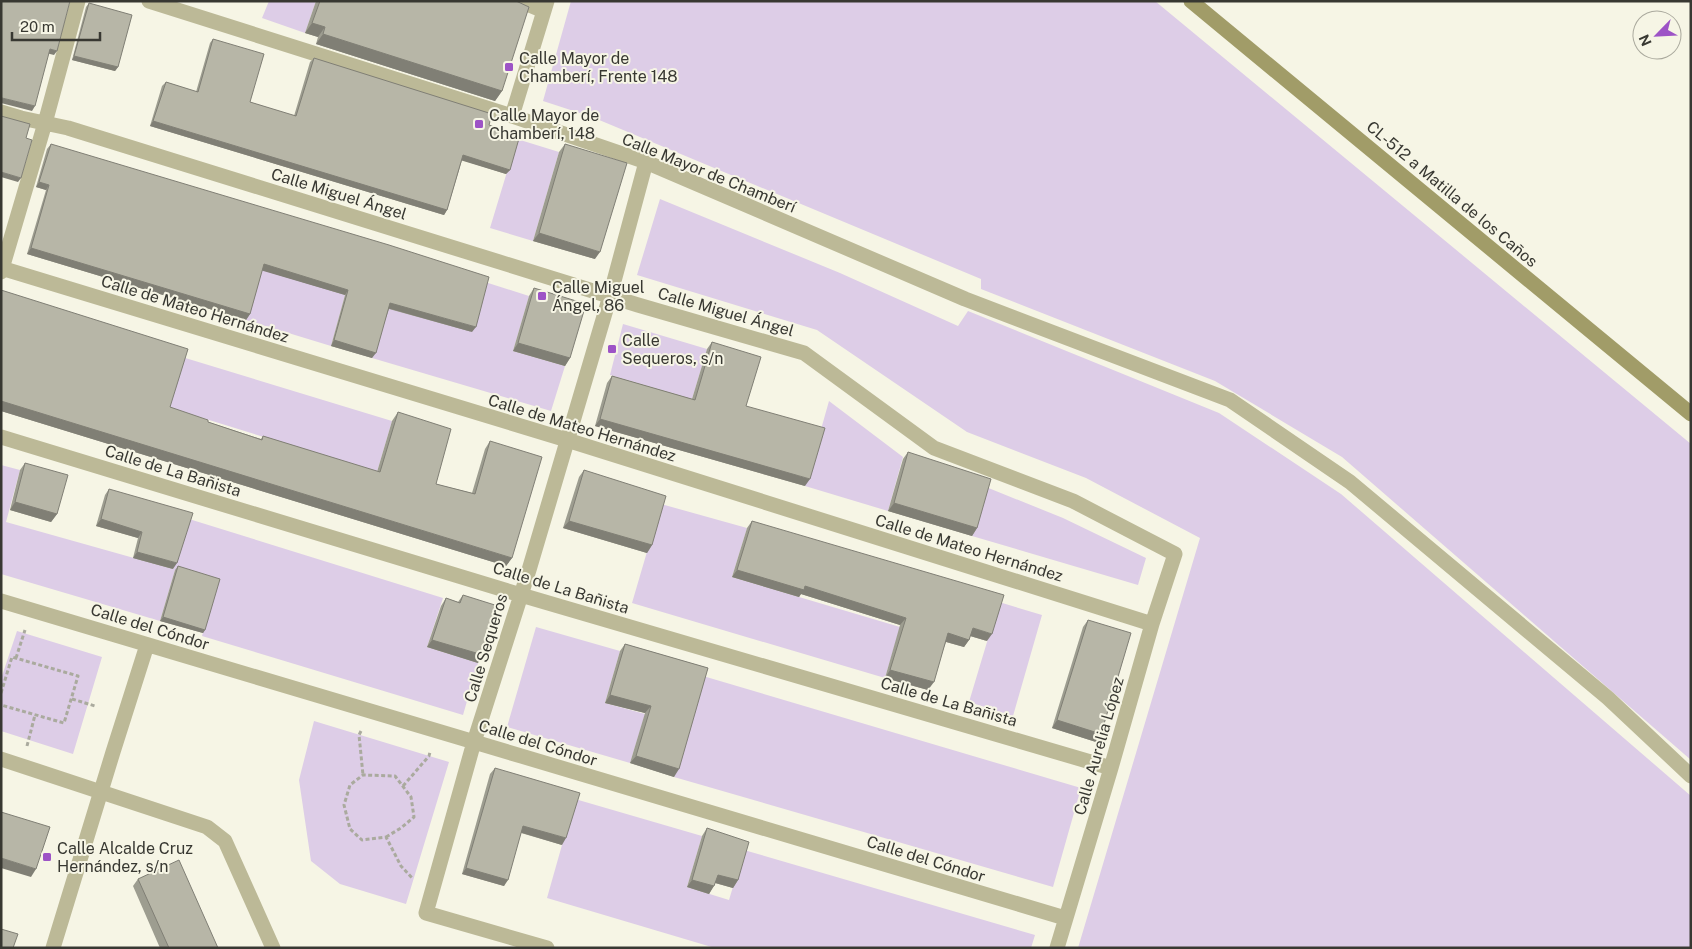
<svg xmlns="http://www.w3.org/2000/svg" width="1692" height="949" font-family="'Public Sans',sans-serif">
  <rect width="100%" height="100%" fill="#f6f5e5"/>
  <path fill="#ddcde7" d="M269 1H316L305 33 262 18Z
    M571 1H1155L1691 444V760L1342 457 1215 381 981 289V279L592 117 543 101Z
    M517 139 559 152 533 241 490 228Z
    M660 199 840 273 958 326 968 311 1219 413 1341 494 1691 796V948H1078L1200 538 1086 478 967 432 817 330 637 275Z
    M261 269 345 295 331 346 246 320Z
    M485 282 529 296 513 351 565 366 551 411 372 358 387 308 455 327Z
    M623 324 707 349 692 399 610 375Z
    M182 357 392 421 377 472 167 407Z
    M829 401 903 457 888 511 805 486Z
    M1 465 20 470 6 522 173 569 189 519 443 598 427 647 478 663 463 715 202 636 217 583 175 570 160 621 1 574Z
    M986 487 1063 518 1146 558 1138 585 972 536Z
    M661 504 747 528 732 577 900 627 885 678 632 603Z
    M999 602 1042 615 1013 716 969 702Z
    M536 627 620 651 605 703 645 714 630 763 507 727Z
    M17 631 102 657 73 754 1 731V679Z
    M703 676 1081 788 1053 887 674 777Z
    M314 721 449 762 406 904 340 884 311 861 299 780Z
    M575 799 702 836 687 887 729 900 744 850 1035 935 1031 948H715L547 898Z"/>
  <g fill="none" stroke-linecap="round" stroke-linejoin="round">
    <path stroke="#aaaa9e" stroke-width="3" stroke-dasharray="4 2.5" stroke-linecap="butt" d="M16 658 25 630
      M1 693 12 657 78 676 64 723 1 705
      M72 699 95 706
      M361 731 359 735 363 775
      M27 746 35 715
      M403 786 429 756 430 752
      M386 837 401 828 414 817 411 797 395 776 363 775 350 785 344 805 350 829 362 840 386 837 401 866 413 879"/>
    <path stroke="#bcb997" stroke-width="15" d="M149 1 512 116 646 162 965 299 1230 400 1350 482 1608 698 1691 776
      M520 1 544 11
      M1 112 21 118 68 128 638 305 804 353 934 448 1073 501 1175 554 1152 624 1111 768 1057 948
      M512 116 547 1
      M1 268 567 440 1152 624
      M1 272 45 123 78 1
      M1 437 521 595 1111 768
      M1 601 1065 918
      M1 759 207 827 225 841 273 948
      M53 948 113 752 147 645
      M547 948 426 913 474 742 529 570 610 296 646 162"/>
    <path stroke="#a19c68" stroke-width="15" d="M1191 1 1691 414"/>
  </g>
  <path fill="#9d9d90" d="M316 1H516L502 91 495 101 316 44 318 37 305 33Z
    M89 3 118 67 115 71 72 60 86 7Z
    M213 39 250 102 294 116 310 62 314 58 489 125 510 170 506 174 462 160 447 210 444 215 150 126 162 86 166 82 196 92 210 43Z
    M51 144 472 332 389 309 372 358 331 346 345 295 262 270 250 314 246 320 27 254 46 190 36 187 47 149Z
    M565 144 595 259 533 241 559 152Z
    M534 288 570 358 565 366 513 351 529 296Z
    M1 290 170 407 208 422 261 439 263 436 377 472 392 421 398 412 436 484 472 493 485 449 490 441 512 558 506 566 1 411Z
    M712 342 746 406 805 486 595 426 607 383 612 376 692 399 707 349Z
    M908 452 977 528 972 536 888 511 903 459Z
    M25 463 57 514 51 522 10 510 20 470Z
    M584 470 652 545 647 553 563 528 579 477Z
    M109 489 173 569 133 558 138 538 96 526 105 495Z
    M752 521 987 641 970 636 969 640 964 647 946 642 928 690 885 678 900 625 801 594 799 597 732 577 747 528Z
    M178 566 205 630 203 633 160 621 175 570Z
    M463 595 478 663 427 647 441 606 446 598 458 602Z
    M1088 620 1101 734 1096 742 1052 728 1083 627Z
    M625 644 708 668 674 777 630 763 645 713 605 703 620 651Z
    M495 768 562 845 521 833 504 886 462 874 490 774Z
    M707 828 738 880 733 888 715 883 709 894 687 887 702 836Z
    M138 879 218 948H160L133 886Z"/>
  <path fill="#807f75" d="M312 23 325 27 318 37 305 33Z
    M323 34 502 91 495 101 316 44Z
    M50 49 57 51 54 55 46 53Z
    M74 56 118 67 115 71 72 60Z
    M2 98 35 106 32 111 1 103V99Z
    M153 121 447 210 444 215 150 126Z
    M463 155 510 170 506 174 460 160Z
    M1 172 21 178 18 182 1 177Z
    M39 182 49 185 46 190 36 187Z
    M539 233 600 252 595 259 533 241Z
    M31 248 250 314 246 320 27 254Z
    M264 264 348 290 345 295 260 270Z
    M390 303 476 327 472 332 387 308Z
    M334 340 376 353 372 358 331 346Z
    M518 343 570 358 565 366 513 351Z
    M1 401 512 558 506 566 1 411Z
    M600 419 810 479 805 486 595 426Z
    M15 502 57 514 51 522 10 510Z
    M894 503 977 528 972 536 888 511Z
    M101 519 142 532 138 538 96 526Z
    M569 521 652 545 647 553 563 528Z
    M137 552 177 563 173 569 133 558Z
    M737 570 805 586 906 618 900 625 801 594 799 597 732 577Z
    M163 617 205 630 203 633 160 621Z
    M973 628 992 634 987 641 967 635Z
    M948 633 969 640 964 647 943 641Z
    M432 640 483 655 478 663 427 647Z
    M890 670 934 682 928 690 885 678Z
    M610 695 651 706 645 713 605 703Z
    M1057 720 1101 734 1096 742 1052 728Z
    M636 756 679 769 674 777 630 763Z
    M523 826 566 838 562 845 519 832Z
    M1 858 36 869 31 877 1 868Z
    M466 868 508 880 504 886 462 874Z
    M718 875 738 880 733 888 712 882Z
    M692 880 714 886 709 894 687 887Z"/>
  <path fill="#b7b6a7" stroke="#807f75" d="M1 1H70L57 51 50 49 35 106 2 98 1 99Z
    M320 1H516L529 7 502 91 323 34 325 27 312 23Z
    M89 3 132 15 118 67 74 56Z
    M213 39 264 54 250 102 296 116 314 58 492 114 489 125 520 135 510 170 463 155 447 210 153 121 166 82 198 92Z
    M1 116 30 124 26 138 32 140 21 178 1 172Z
    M51 144 389 245 489 277 476 327 390 303 376 353 334 340 348 290 264 264 250 314 31 248 49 185 39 182Z
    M565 144 627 163 600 252 539 233Z
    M534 288 586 304 570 358 518 343Z
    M1 290 188 349 170 407 208 420V422L262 440 263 436 380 472 398 412 451 429 436 484 475 494 490 441 542 457 512 558 1 401Z
    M712 342 761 357 746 406 825 428 810 479 600 419 612 376 695 400Z
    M908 452 991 479 977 528 894 503Z
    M25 463 68 475 57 514 15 502Z
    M584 470 666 496 652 545 569 521Z
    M109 489 193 513 177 563 137 552 142 532 101 519Z
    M752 521 1004 595 992 634 973 628 969 640 948 633 934 682 890 670 906 618 805 586 804 590 737 570Z
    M178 566 220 579 205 630 163 617Z
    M463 595 498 606 483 655 432 640 446 598 460 603Z
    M1088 620 1131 633 1101 734 1057 720Z
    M625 644 708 668 679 769 636 756 651 706 610 695Z
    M495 768 580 793 566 838 523 826 508 880 466 868Z
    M1 812 50 827 36 869 1 858Z
    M707 828 749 842 738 880 718 875 714 886 692 880Z
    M179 860 218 948H169L138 879Z
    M1 929 18 934 13 948H1Z"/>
  <g fill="#9d53c6" stroke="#f6f5e5" stroke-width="2">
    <rect x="504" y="62" width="10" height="10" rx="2.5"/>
    <rect x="474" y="119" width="10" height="10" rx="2.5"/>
    <rect x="537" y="291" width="10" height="10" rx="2.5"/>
    <rect x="607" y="344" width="10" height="10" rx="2.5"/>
    <rect x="42" y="852" width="10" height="10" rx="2.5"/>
  </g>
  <g text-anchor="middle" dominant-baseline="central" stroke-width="4" stroke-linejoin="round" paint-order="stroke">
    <g font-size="16" fill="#383832" stroke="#f6f5e5" text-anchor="start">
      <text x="519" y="58">Calle Mayor de<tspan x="519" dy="18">Chamberí, Frente 148</tspan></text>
      <text x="489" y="115">Calle Mayor de<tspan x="489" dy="18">Chamberí, 148</tspan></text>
      <text x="552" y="287">Calle Miguel<tspan x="552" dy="18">Ángel, 86</tspan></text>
      <text x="622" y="340">Calle<tspan x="622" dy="18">Sequeros, s/n</tspan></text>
      <text x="57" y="848">Calle Alcalde Cruz<tspan x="57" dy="18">Hernández, s/n</tspan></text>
    </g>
    <g font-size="16" fill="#383832" stroke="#f6f5e5">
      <text transform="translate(709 173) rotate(22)">Calle Mayor de Chamberí</text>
      <text transform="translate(339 194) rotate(17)">Calle Miguel Ángel</text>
      <text transform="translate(1452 194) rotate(40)">CL-512 a Matilla de los Caños</text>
      <text transform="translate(195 309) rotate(17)">Calle de Mateo Hernández</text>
      <text transform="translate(726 312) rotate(16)">Calle Miguel Ángel</text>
      <text transform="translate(582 428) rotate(17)">Calle de Mateo Hernández</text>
      <text transform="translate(173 471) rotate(17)">Calle de La Bañista</text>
      <text transform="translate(969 548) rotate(17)">Calle de Mateo Hernández</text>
      <text transform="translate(561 588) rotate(17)">Calle de La Bañista</text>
      <text transform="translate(150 627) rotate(17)">Calle del Cóndor</text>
      <text transform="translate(486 648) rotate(-73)">Calle Sequeros</text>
      <text transform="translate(949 702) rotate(16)">Calle de La Bañista</text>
      <text transform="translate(538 743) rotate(17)">Calle del Cóndor</text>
      <text transform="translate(1099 746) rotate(-74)">Calle Aurelia López</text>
      <text transform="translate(926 859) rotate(17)">Calle del Cóndor</text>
    </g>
  </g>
  <rect width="1692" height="949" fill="none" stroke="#383832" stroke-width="5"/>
  <g transform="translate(1657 35) rotate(246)"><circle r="24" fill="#f6f5e5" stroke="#aaa99d"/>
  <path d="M0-4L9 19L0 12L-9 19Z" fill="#9d53c6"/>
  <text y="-8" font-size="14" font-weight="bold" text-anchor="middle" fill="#383832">N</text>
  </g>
  <path d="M12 32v8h88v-8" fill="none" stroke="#383832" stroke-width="2.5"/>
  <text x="20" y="32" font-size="15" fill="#383832" stroke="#f6f5e5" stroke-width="4" paint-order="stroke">20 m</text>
</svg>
